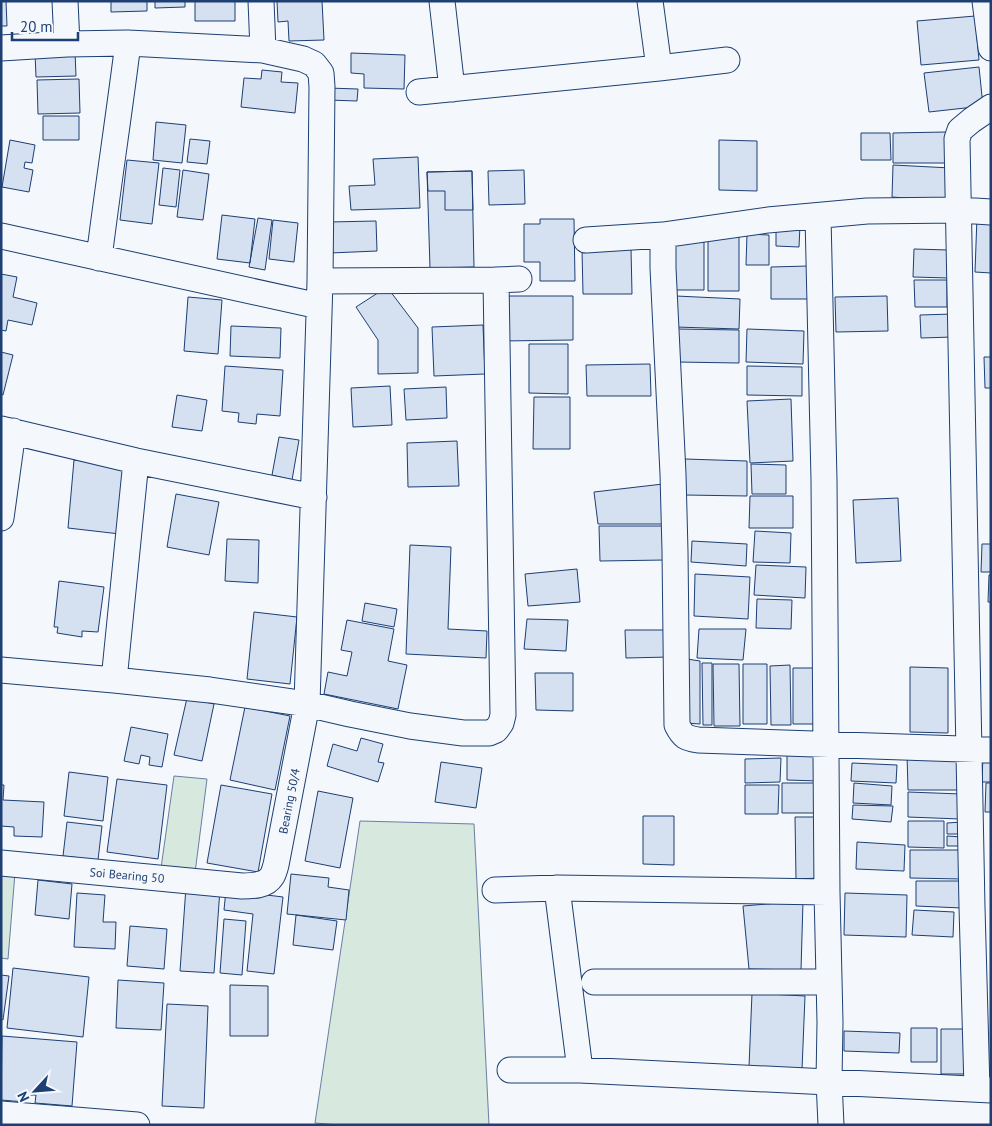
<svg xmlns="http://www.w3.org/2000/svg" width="992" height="1126" font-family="'PT Sans',sans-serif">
  <rect width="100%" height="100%" fill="#f4f7fb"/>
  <path fill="#d7e8df" stroke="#687fa3" d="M174 776 207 779 195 873 161 868Z
    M360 821 474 824 489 1125H339L315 1123Z
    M1 872 15 873 8 959 1 958Z"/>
  <path fill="#d5e0f0" stroke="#1d3f73" d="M1 1H6L7 26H1Z
    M111 1H147V11L111 12Z
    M155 1H185V7L155 8Z
    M195 1H235V21H195Z
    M277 1H322L324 40 289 41 288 21 278 22Z
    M975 16 979 60 921 65 917 21Z
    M75 52 76 76 36 77 35 53Z
    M351 53 405 55 404 89 364 88V74L351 73Z
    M979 67 983 106 929 112 924 73Z
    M262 70 282 72 281 82 298 83 295 113 241 107 244 78 261 79Z
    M79 79 80 113 38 114 37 80Z
    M328 88 358 89 357 101 328 100Z
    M43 116H79V140H43Z
    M156 122 186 125 182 163 153 160Z
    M946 132 947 163H893V133Z
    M861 133H890L891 160H861Z
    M190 139 210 141 207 164 187 162Z
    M10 140 35 145 32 163 25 162 24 168 33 170 29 192 2 187Z
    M719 140 757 141V191L719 190Z
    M418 157 420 208 351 210 349 186 375 185 373 159Z
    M127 160 159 163 152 224 120 220Z
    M893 165 951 168 949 201 892 197Z
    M163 168 180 170 176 207 159 205Z
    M183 170 209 174 203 220 177 217Z
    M524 170 525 204 489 205 488 171Z
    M472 171 473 210H445V191H428L427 172Z
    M472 171 474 267 430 268 427 172Z
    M222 215 255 219 250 263 217 259Z
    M977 217 991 218V273L975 272Z
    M258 218 272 220 265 270 249 267Z
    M540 219H574L575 281H540V262H524V224H540Z
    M273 220 298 223 294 262 269 259Z
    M376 221 377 251 330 253 329 222Z
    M776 224 800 225 799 247 776 246Z
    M708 233H739V291H708Z
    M747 234 769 235V265H746Z
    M675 236H704V290H675Z
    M631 248 632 294H583L582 249Z
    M914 249 949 250V278L913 277Z
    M809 266V299H771V267Z
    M1 274 17 277 13 297 37 303 32 325 8 320 6 331 1 330Z
    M914 280H947V307H915Z
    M387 287 418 328V373L378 374V340L356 307Z
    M501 296H573V340L502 341Z
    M676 296 740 299 739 329 675 327Z
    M887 296 888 331 836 332 835 297Z
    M188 297 222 300 218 354 184 351Z
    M953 314V337L921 338 920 315Z
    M483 325 485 374 434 376 432 327Z
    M231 326 281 328 280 358 230 356Z
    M678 329 739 330V363L677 362Z
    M747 329 804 331 803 364 746 362Z
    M529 344H568V394L529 393Z
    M1 352 13 355 3 395 1 394Z
    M984 357H991V388H985Z
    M650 364 651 396H587L586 365Z
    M225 366 283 370 280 416 257 414 256 424 238 422 239 413 222 411Z
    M747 366 802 367V396L747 395Z
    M390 386 392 425 353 427 351 388Z
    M446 387 447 418 406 420 404 389Z
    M177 395 207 400 202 431 172 427Z
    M534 397H570V449H533Z
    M791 399 793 461 750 463 747 401Z
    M279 437 299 440 292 480 272 475Z
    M457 441 459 486 408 487 407 443Z
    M685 459 747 461V496L685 495Z
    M74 460 127 465 120 534 68 528Z
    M751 464 786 465V494H752Z
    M663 484 666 524H598L594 492Z
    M176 494 219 502 209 555 167 547Z
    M750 496H793V528H749Z
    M898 498 901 561 856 563 853 500Z
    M599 526H665V560L600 561Z
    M755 531 791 533 790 563 753 562Z
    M227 539 259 540 258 583 225 581Z
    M692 541 747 544 746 566 691 562Z
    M982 544H991V572H981Z
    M410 545 451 547 448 629 487 631 486 658 406 654Z
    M756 565 806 567 805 598 754 595Z
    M577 569 580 602 528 606 525 574Z
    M695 574 750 577 748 619 694 616Z
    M989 575H991V602H988Z
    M59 581 104 587 98 632 82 631V637L57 633 58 627H54Z
    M757 599 792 600 791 629 756 628Z
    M365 603 397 609 394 627 362 621Z
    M254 612 297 617 290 684 247 679Z
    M527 619 568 620 566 651 524 649Z
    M347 620 394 629 388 661 407 665 398 709 324 694 328 672 347 676 352 652 341 650Z
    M699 629H746L743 660 697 658Z
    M625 630H670V657L626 658Z
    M687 659 700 661V724L686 723Z
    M702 663H712V725H703Z
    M713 664H739L740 726H714Z
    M743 664H767V724H743Z
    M790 665 791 725H771L770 666Z
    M910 667 948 668V733L910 732Z
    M793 668H819V724H793Z
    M535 673H573V711L536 710Z
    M187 698 214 704 202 761 174 755Z
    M245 707 290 716 275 790 230 780Z
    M131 727 168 734 162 767 149 765 150 757 141 755 139 764 124 761Z
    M361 738 383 744 378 762 384 763 378 782 327 766 333 744 357 751Z
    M787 748H819V781L787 780Z
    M907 754H964V790H908Z
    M983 754H991V782H982Z
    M781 758 780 782 745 783V759Z
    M441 762 482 768 476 808 435 802Z
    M852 763 897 765 896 783 851 781Z
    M69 772 108 777 103 821 64 816Z
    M117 779 167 785 158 859 107 852Z
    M782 783H815V813H782Z
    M854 783 892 786 891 805 853 803Z
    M986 783H991V812H985Z
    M1 785H4L3 800 44 802 42 837 14 836V827L1 826Z
    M221 785 272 794 258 872 207 863Z
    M745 785H779L778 814H745Z
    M318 791 353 798 340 868 305 861Z
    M908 792 961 794 960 819 908 817Z
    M853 805 893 806 891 822 852 819Z
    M643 816H674V865L643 864Z
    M795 817H819L820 878 796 879Z
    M908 821H944V848L908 847Z
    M67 822 102 826 98 860 63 856Z
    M962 822V834H947V823Z
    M947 836 963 837V846H947Z
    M857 842 905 845 904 871 856 869Z
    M910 850H962V879L910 878Z
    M291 874 329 878 328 887 349 890 346 920 287 914Z
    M38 880 72 884 69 919 35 915Z
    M916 881H962V908L916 906Z
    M186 887 220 889 214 973 180 971Z
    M226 890 283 897 274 974 247 971 253 914 224 910Z
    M77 893 105 895 103 922H116L115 949 74 947Z
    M845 893 907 895 906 937 844 935Z
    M803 901 801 970 749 969 743 906Z
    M914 910 954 912 953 937 912 935Z
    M296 915 337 921 333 950 293 945Z
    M224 919 246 921 242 975 220 973Z
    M130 926 167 929 164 969 127 966Z
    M13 968 89 977 83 1037 7 1028Z
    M1 975 9 976 3 1020 1 1019Z
    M118 980 164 983 161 1030 116 1028Z
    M230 985 268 986V1036H230Z
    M752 993 805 996 802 1070 749 1067Z
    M167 1004 208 1006 204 1108 162 1106Z
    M911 1028H937V1062H911Z
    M941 1029H969V1074H941Z
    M844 1031 900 1033 899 1053 844 1051Z
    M2 1036 77 1042 72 1106 35 1103 36 1095H28L25 1102 1 1100Z"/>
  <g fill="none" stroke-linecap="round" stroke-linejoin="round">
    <g stroke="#1d3f73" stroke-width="27">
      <path id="minor" d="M65 1 67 44
        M261 1 263 50
        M442 1 452 89
        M650 1 659 68 727 60
        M985 1 991 48
        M1 48 67 44 128 43 263 50 303 59 314 64 321 73 322 87 320 281 307 704 276 865C275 868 274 873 272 876 266 886 252 886 242 886L1 863
        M419 92 659 68
        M991 212 959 210 867 211 768 220 663 235V268L673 474 675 551 677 725C683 737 686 738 698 740L991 750
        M818 216 824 480 827 892 830 1022 829 1081 831 1125
        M1 236 319 306
        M586 240 663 235
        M99 258C108 186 119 115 128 43
        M496 280 519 279
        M1 429 136 461 314 497
        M1 518 13 431
        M1 670 114 680 210 690 307 704 350 714 410 726 463 733H489L496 730 501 723 503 715 496 280 320 281
        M114 680 136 461
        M557 888 580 1070
        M495 890 557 888 827 892
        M594 982H829
        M510 1070H580L991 1090
        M977 1089 972 907 957 139 960 130 972 120 991 107
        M1 1114 137 1125"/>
    </g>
    <use href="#minor" stroke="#f4f7fb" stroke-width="25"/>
  </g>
  <g text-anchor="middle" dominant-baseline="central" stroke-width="4" stroke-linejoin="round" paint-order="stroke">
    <g font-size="12" fill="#1d3f73" stroke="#f4f7fb">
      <text transform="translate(289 801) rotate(-79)">Bearing 50/4</text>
      <text transform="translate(127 875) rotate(5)">Soi Bearing 50</text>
    </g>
  </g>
  <rect width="992" height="1126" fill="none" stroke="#1d3f73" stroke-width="5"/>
  <g transform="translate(35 1091) rotate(244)" stroke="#f4f7fb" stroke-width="4" paint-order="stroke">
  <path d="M0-4L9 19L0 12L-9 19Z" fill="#1d3f73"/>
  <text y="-8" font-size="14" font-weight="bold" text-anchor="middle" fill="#1d3f73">N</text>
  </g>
  <path d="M12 32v8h66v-8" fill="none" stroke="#1d3f73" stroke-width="2.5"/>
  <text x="20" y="32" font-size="15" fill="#1d3f73" stroke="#f4f7fb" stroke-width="4" paint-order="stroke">20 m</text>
</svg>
